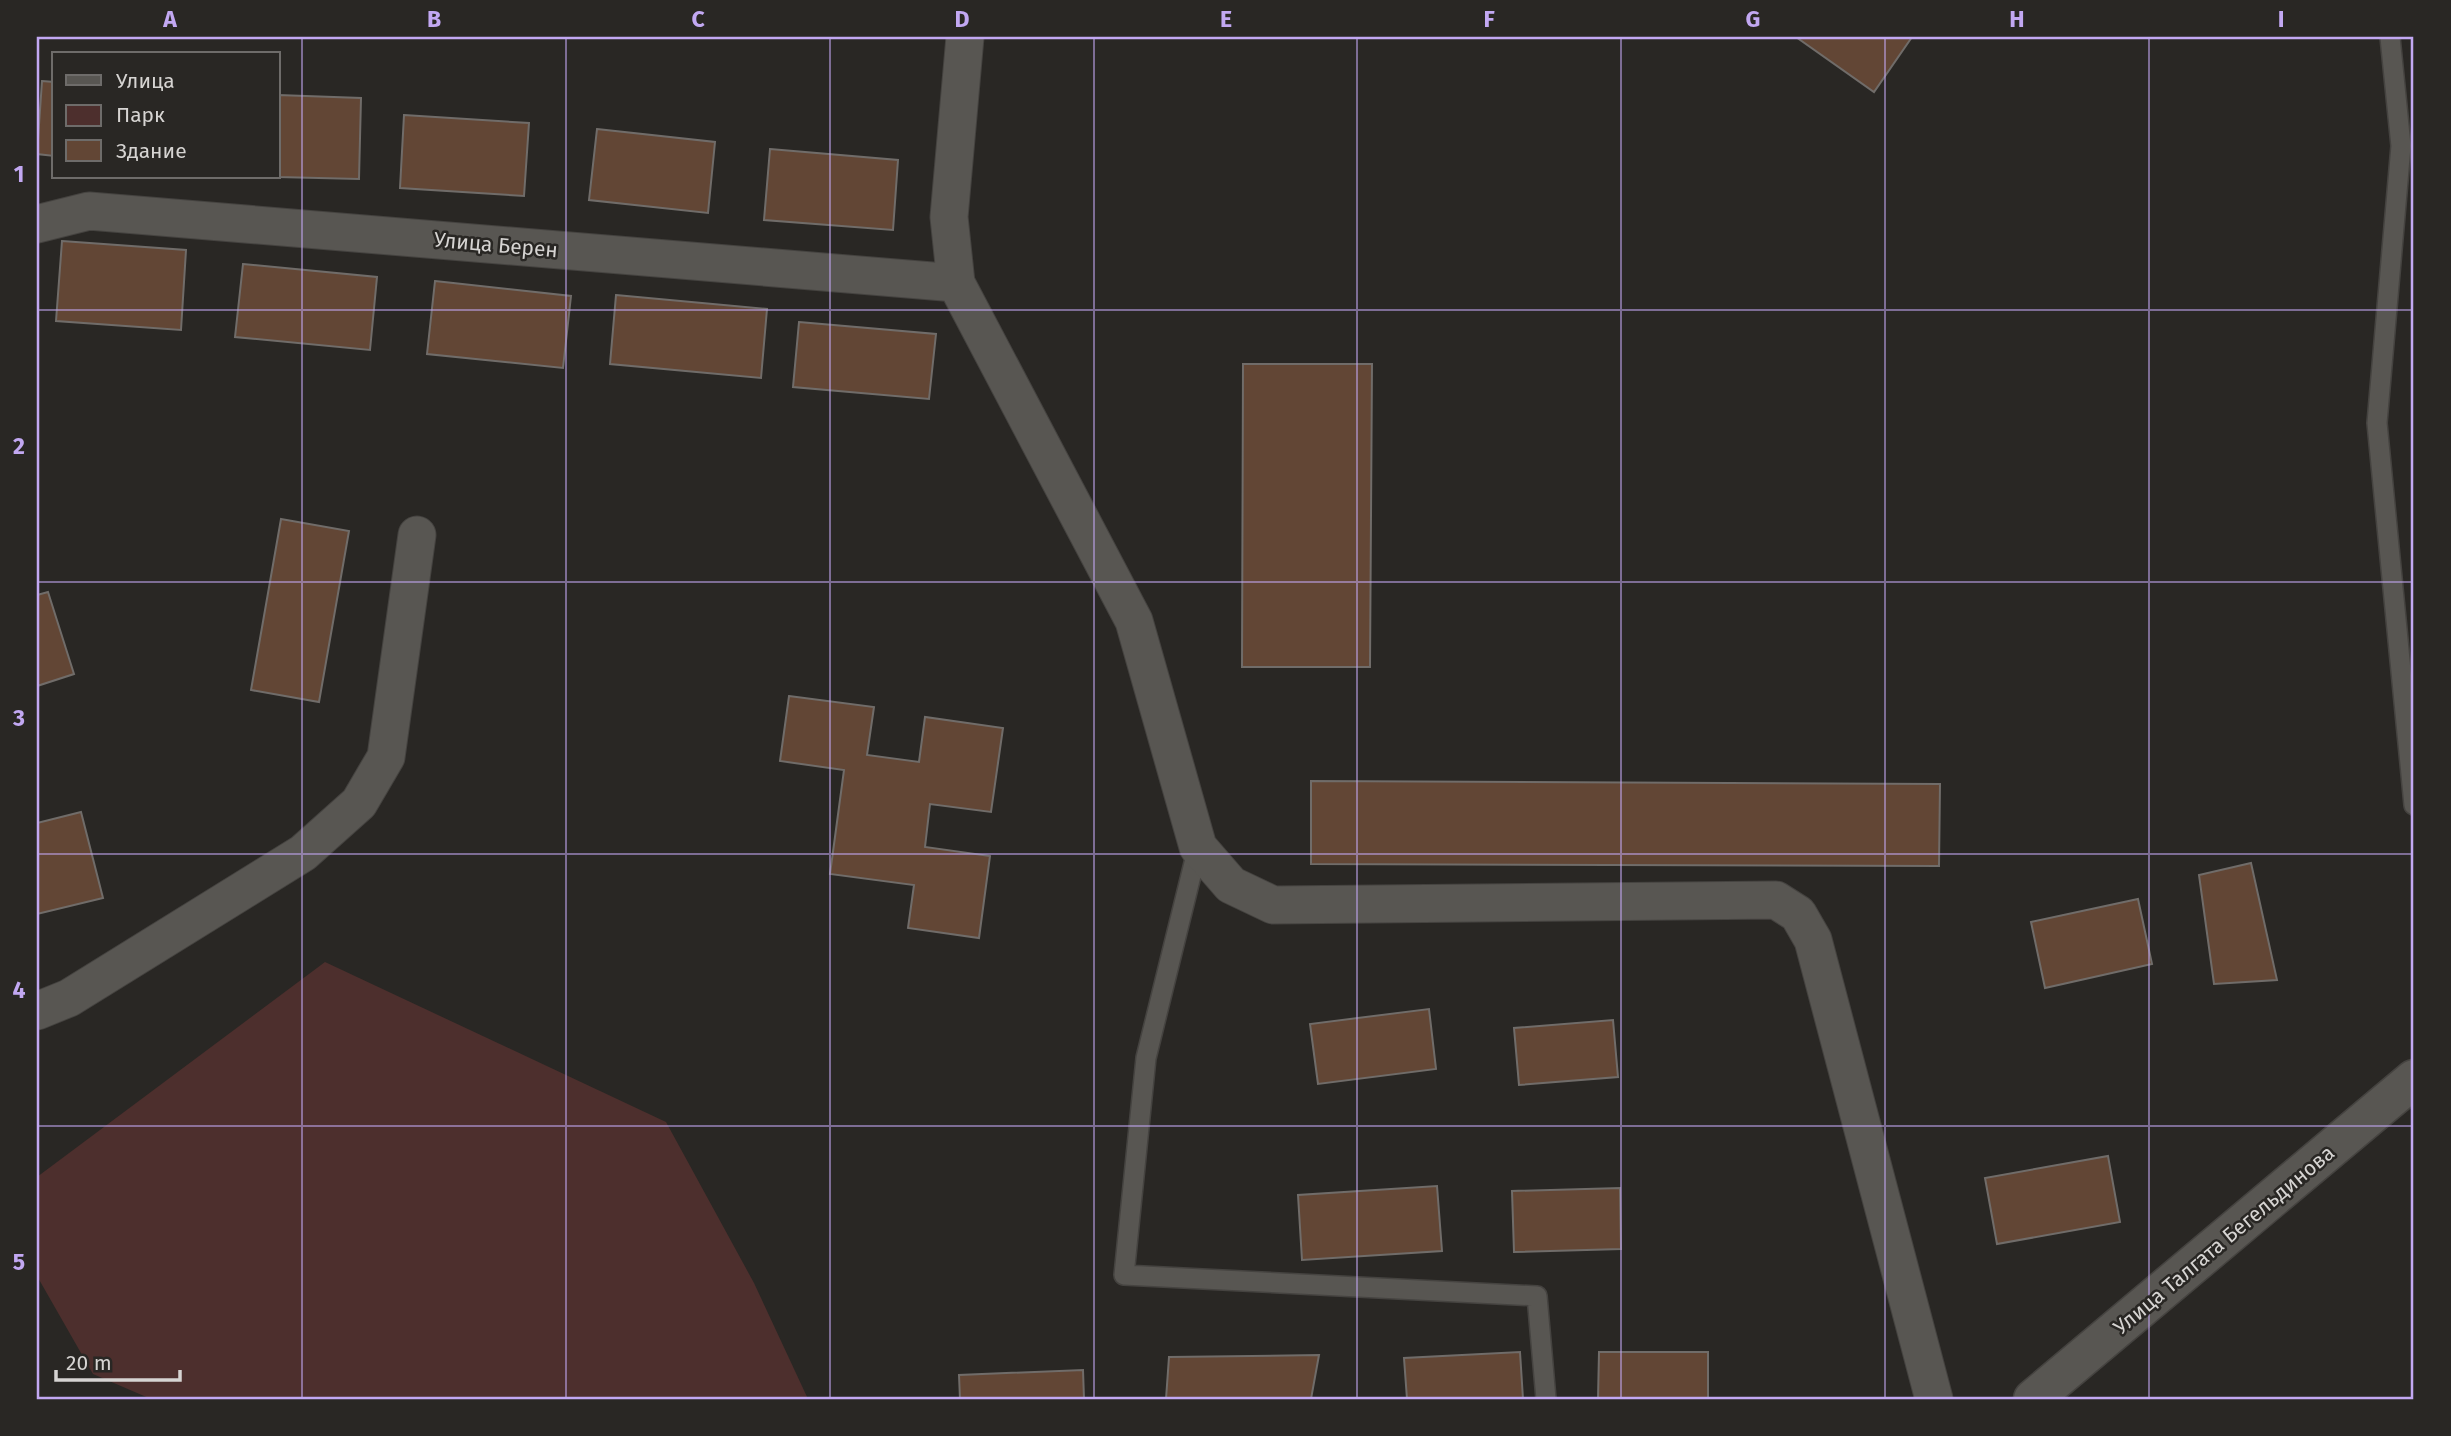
<svg xmlns="http://www.w3.org/2000/svg" width="2451" height="1436" font-family="'Fira Sans',sans-serif">
  <rect width="100%" height="100%" fill="#292724"/>
  <path fill="#4d2f2d" d="M325 962 666 1122 754 1283 808 1399H151L93 1374 37 1276V1177Z"/>
  <path fill="#624635" stroke="#706c69" stroke-width="2" d="M1796 37H1912L1874 92Z
    M42 81 54 82V156L37 154Z
    M278 95 361 98 359 179 278 177Z
    M404 115 529 123 524 196 400 188Z
    M597 129 715 142 708 213 589 200Z
    M770 149 898 160 893 230 764 220Z
    M62 241 186 250 181 330 56 321Z
    M243 264 377 277 370 350 235 337Z
    M435 281 571 296 563 368 427 354Z
    M616 295 767 309 761 378 610 364Z
    M799 322 936 334 929 399 793 387Z
    M1243 364H1372L1370 667H1242Z
    M281 519 349 531 319 702 251 690Z
    M48 592 74 674 37 686V595Z
    M789 696 874 707 867 755 919 762 925 717 1003 728 991 812 930 804 925 847 990 856 979 938 908 928 914 885 830 874 844 770 780 761Z
    M1311 781 1940 784 1939 866 1311 864Z
    M81 812 103 898 37 914V823Z
    M2251 863 2277 980 2214 984 2199 875Z
    M2138 899 2152 964 2045 988 2031 922Z
    M1429 1009 1436 1069 1318 1084 1310 1024Z
    M1613 1020 1618 1077 1519 1085 1514 1028Z
    M2108 1156 2120 1222 1997 1244 1985 1178Z
    M1437 1186 1442 1251 1302 1260 1298 1195Z
    M1620 1188 1621 1249 1514 1252 1512 1191Z
    M1520 1352 1523 1399H1407L1404 1358Z
    M1599 1352H1708V1399H1598Z
    M1319 1355 1311 1399H1166L1169 1357Z
    M1083 1370 1084 1399H960L959 1375Z"/>
  <g fill="none" stroke-linecap="round" stroke-linejoin="round">
    <g stroke="#454340" stroke-width="22">
      <path id="lane" d="M2390 37 2401 146 2377 423 2414 805
        M1198 847 1146 1058 1124 1275 1537 1296 1546 1399"/>
    </g>
    <g stroke="#454340" stroke-width="39">
      <path id="street" d="M965 37 949 217 956 283 1134 621 1198 847 1231 885 1273 905 1776 900 1798 914 1813 940 1934 1399
        M37 224 89 211 956 283
        M37 1011 69 998 303 853 359 803 386 757 417 535"/>
    </g>
    <g stroke="#454340" stroke-width="41">
      <path id="secondary" d="M2033 1399 2414 1079"/>
    </g>
    <use href="#lane" stroke="#585652" stroke-width="19"/>
    <use href="#street" stroke="#585652" stroke-width="37"/>
    <use href="#secondary" stroke="#585652" stroke-width="38"/>
  </g>
  <path fill="none" stroke="#c2a8f2" stroke-width="2" stroke-opacity="0.55" d="M302 37V1399M566 37V1399M830 37V1399M1094 37V1399M1357 37V1399M1621 37V1399M1885 37V1399M2149 37V1399M37 310H2414M37 582H2414M37 854H2414M37 1126H2414"/>
  <g text-anchor="middle" dominant-baseline="central" stroke-width="5" stroke-linejoin="round" paint-order="stroke">
    <g font-size="21" fill="#d6d4d2" stroke="#292724">
      <text transform="translate(496 245) rotate(5)">Улица Берен</text>
      <text transform="translate(2224 1240) rotate(-40)">Улица Талгата Бегельдинова</text>
    </g>
  </g>
  <rect width="2451" height="1436" fill="none" stroke="#292724" stroke-width="77"/>
  <rect x="52" y="52" width="228" height="126" fill="#292724" stroke="#6e6c6a" stroke-width="2"/>
  <rect x="66" y="75" width="35" height="10" fill="#585652" stroke="#6e6c6a" stroke-width="2"/>
  <text x="116" y="88" font-size="21" fill="#d6d4d2">Улица</text>
  <rect x="66" y="105" width="35" height="21" fill="#4d2f2d" stroke="#6e6c6a" stroke-width="2"/>
  <text x="116" y="122" font-size="21" fill="#d6d4d2">Парк</text>
  <rect x="66" y="140" width="35" height="21" fill="#624635" stroke="#6e6c6a" stroke-width="2"/>
  <text x="116" y="158" font-size="21" fill="#d6d4d2">Здание</text>
  <path d="M56 1370v10h124v-10" fill="none" stroke="#d6d4d2" stroke-width="3.5"/>
  <text x="66" y="1370" font-size="21" fill="#d6d4d2" stroke="#292724" stroke-width="5" paint-order="stroke">20 m</text>
  <rect x="38" y="38" width="2374" height="1360" fill="none" stroke="#c2a8f2" stroke-width="2.5"/>
  <g font-size="23" text-anchor="middle" font-weight="bold" fill="#c2a8f2">
    <text x="170" y="27">A</text>
    <text x="434" y="27">B</text>
    <text x="698" y="27">C</text>
    <text x="962" y="27">D</text>
    <text x="1226" y="27">E</text>
    <text x="1489" y="27">F</text>
    <text x="1753" y="27">G</text>
    <text x="2017" y="27">H</text>
    <text x="2281" y="27">I</text>
    <text x="19" y="182">1</text>
    <text x="19" y="454">2</text>
    <text x="19" y="726">3</text>
    <text x="19" y="998">4</text>
    <text x="19" y="1270">5</text>
  </g>
</svg>
